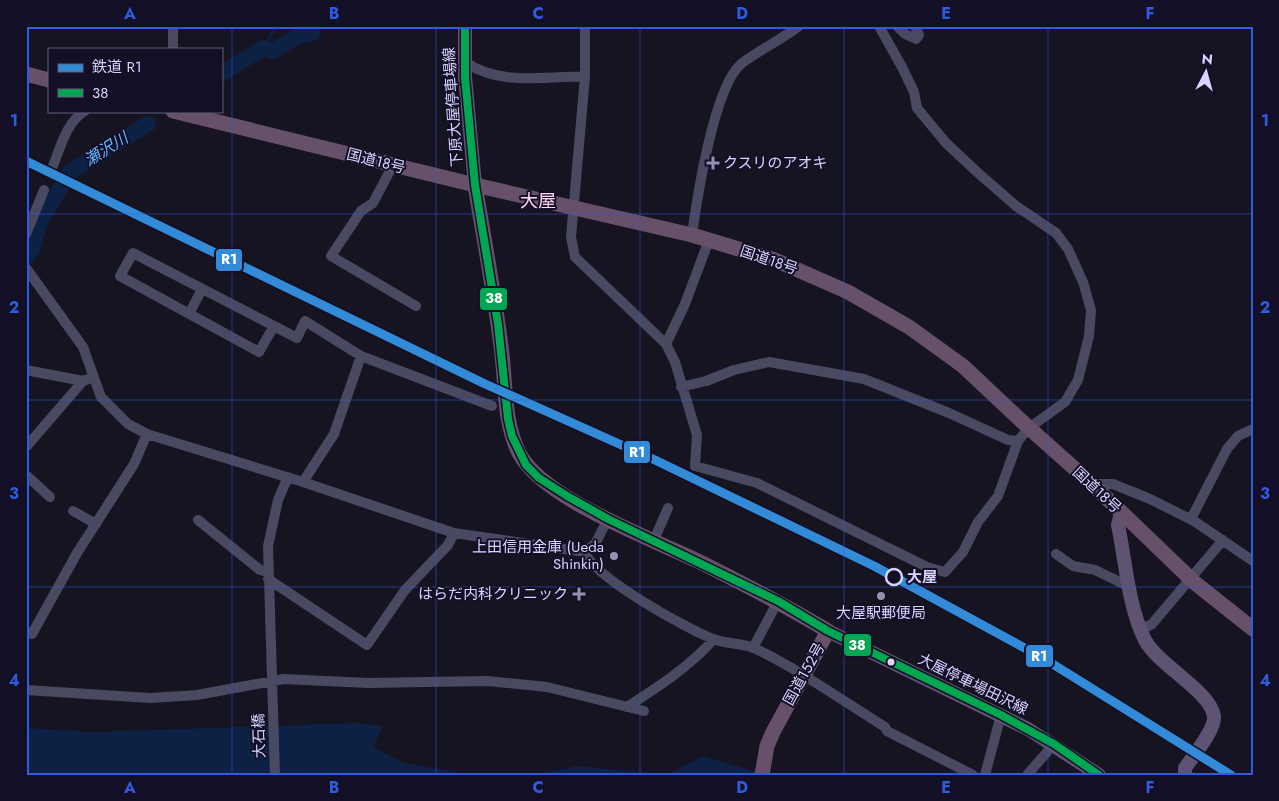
<svg xmlns="http://www.w3.org/2000/svg" width="1279" height="801" font-family="Jost,'Noto Sans JP',sans-serif">
  <rect width="100%" height="100%" fill="#161421"/>
  <path fill="#0d2144" d="M356 723 383 726 373 747 404 763 473 775H26V728L93 732Z
    M702 756 767 775H668Z
    M577 766 668 775H537Z"/>
  <g fill="none" stroke-linecap="round" stroke-linejoin="round">
    <path stroke="#0d2144" stroke-width="2.5" d="M263 48 276 26"/>
    <path stroke="#0d2144" stroke-width="16" d="M221 74 263 48 273 51 296 37 312 33 314 26
      M26 257 32 249 40 221 70 172 148 124"/>
    <path stroke="#4a4962" stroke-width="10" d="M173 26V49
      M585 26V76L571 237 575 257 666 344
      M897 26 905 34 916 39 919 35 915 26
      M464 61C497 86 546 77 585 76
      M393 165 373 203 361 211 331 256 416 306
      M53 166C60 148 67 121 85 111
      M26 234 44 190
      M692 235C697 198 714 87 741 64 759 50 781 40 799 26
      M709 240 685 304 666 344 675 362 697 435 695 466 757 483 927 567 945 572 963 552 978 522 998 496 1018 441
      M133 253 274 326 259 352 120 276Z
      M26 268 83 347 101 397 128 424 147 434 303 482 454 533 585 552 595 544 608 519
      M189 314 202 289
      M274 326 297 338 305 321 361 356 492 406
      M26 370 83 381 88 379
      M681 387 706 381 734 370 769 362 864 379 949 413 1008 440 1018 441 1029 428 1065 402 1078 380 1089 336 1091 310 1083 282 1068 249 1056 233 1016 206 977 172 946 143 917 108 914 92 902 67 879 26
      M26 447 83 381
      M26 475 50 497
      M303 482 334 434 361 356
      M1092 484H1113L1150 499 1194 521 1253 561
      M73 511 96 524
      M1191 519 1227 449 1238 436 1253 429
      M198 520 260 570 268 572
      M654 540 668 508
      M585 552C593 577 687 629 713 639 726 644 742 643 754 648 800 670 843 701 885 727L887 731 973 775
      M1056 554 1073 566 1095 570 1130 587
      M268 579 367 645 405 590 448 545 454 533
      M1141 630 1152 624 1223 540
      M26 632 32 634 77 553 134 464 147 434
      M753 648 778 601
      M26 690 150 698 197 695 284 679 368 683 487 681 547 687 644 711
      M627 707C658 687 689 667 714 639
      M275 775 268 546 278 500 288 477
      M985 775 1001 715
      M1027 775 1054 744"/>
    <path stroke="#5e5373" stroke-width="14" d="M465 26V77L475 185
      M1121 513 1118 525C1126 563 1128 606 1145 640 1158 665 1210 691 1214 716 1216 729 1193 756 1185 768V775
      M828 631 1028 729 1099 775"/>
    <path stroke="#67516a" stroke-width="15" d="M26 74 49 80
      M173 111 475 185 692 235 775 260 848 292 909 327 963 366 1029 428 1092 484 1195 583 1253 629
      M475 185C484 239 494 292 501 346 506 381 503 421 519 453 543 499 650 538 698 561 742 583 785 605 828 631L773 732 767 746 762 775"/>
    <g stroke="#130f26" stroke-width="11">
      <path id="bus-1" d="M465 26V77L475 185 498 324 508 419 512 436 526 465 539 478 567 496 608 519 778 601 828 631 1001 715 1054 744 1099 775"/>
    </g>
    <use href="#bus-1" stroke="#00a651" stroke-width="8"/>
    <g stroke="#130f26" stroke-width="12">
      <path id="rail-1" d="M26 161 483 383 655 460 874 566 1043 658 1231 775"/>
    </g>
    <use href="#rail-1" stroke="#338bd7" stroke-width="9"/>
  </g>
  <path fill="none" stroke="#305bdc" stroke-width="1" stroke-opacity="0.55" d="M232 26V775M436 26V775M640 26V775M844 26V775M1048 26V775M26 214H1253M26 400H1253M26 587H1253"/>
  <g fill="#9591b1" stroke="#130f26" stroke-width="2">
    <path d="M710.5 155.5h5v5h5v5h-5v5h-5v-5h-5v-5h5z"/>
    <circle cx="614" cy="556" r="5"/>
    <path d="M576.5 586.5h5v5h5v5h-5v5h-5v-5h-5v-5h5z"/>
    <circle cx="881" cy="596" r="5"/>
  </g>
  <circle fill="#130f26" stroke="#d9d4ff" stroke-width="2.5" cx="894" cy="577" r="8"/>
  <circle fill="#d9d4ff" stroke="#130f26" stroke-width="2" cx="891" cy="662" r="4.5"/>
  <g text-anchor="middle" dominant-baseline="central" stroke-width="4" stroke-linejoin="round" paint-order="stroke">
    <g font-size="15" fill="#d9d4ff" stroke="#130f26">
      <text transform="translate(453 107) rotate(-94)">下原大屋停車場線</text>
      <text transform="translate(376 161) rotate(14)">国道18号</text>
      <text transform="translate(769 260) rotate(19)">国道18号</text>
      <text transform="translate(1097 490) rotate(43)">国道18号</text>
      <text transform="translate(804 674) rotate(-61)">国道152号</text>
      <text transform="translate(973 684) rotate(26)">大屋停車場田沢線</text>
      <text transform="translate(259 736) rotate(-92)">大石橋</text>
    </g>
    <g font-size="15" fill="#d9d4ff" stroke="#130f26" text-anchor="end">
      <text x="723" y="163" text-anchor="start">クスリのアオキ</text>
      <text x="604" y="547">上田信用金庫 (Ueda<tspan x="604" dy="17">Shinkin)</tspan></text>
      <text x="568" y="594">はらだ内科クリニック</text>
      <text x="881" y="613" text-anchor="middle">大屋駅郵便局</text>
    </g>
    <g font-size="15" font-weight="bold" fill="#d9d4ff" stroke="#130f26" text-anchor="start">
      <text x="907" y="577">大屋</text>
    </g>
    <g font-size="16" font-style="italic" fill="#62b6ff" stroke="#130f26">
      <text transform="translate(106 149) rotate(-32)">瀬沢川</text>
    </g>
    <g font-size="18" fill="#ffd6f0" stroke="#130f26">
      <text x="538" y="201">大屋</text>
    </g>
  </g>
  <g stroke="#130f26" stroke-width="2">
    <rect x="215" y="248" width="28" height="24" rx="5" fill="#338bd7"/>
    <rect x="479" y="287" width="29" height="24" rx="5" fill="#00a651"/>
    <rect x="623" y="440" width="28" height="24" rx="5" fill="#338bd7"/>
    <rect x="843" y="633" width="29" height="24" rx="5" fill="#00a651"/>
    <rect x="1025" y="644" width="29" height="24" rx="5" fill="#338bd7"/>
  </g>
  <g font-size="14" text-anchor="middle" font-weight="bold" fill="#fff">
    <text x="229" y="264">R1</text>
    <text x="494" y="303">38</text>
    <text x="637" y="457">R1</text>
    <text x="857" y="650">38</text>
    <text x="1039" y="661">R1</text>
  </g>
  <rect width="1279" height="801" fill="none" stroke="#130f26" stroke-width="55"/>
  <rect x="48" y="48" width="175" height="65" fill="#130f26" stroke="#625e7d"/>
  <rect x="58" y="64" width="25" height="8" fill="#338bd7" stroke="#625e7d"/>
  <text x="92" y="72" font-size="15" fill="#d9d4ff">鉄道 R1</text>
  <rect x="58" y="89" width="25" height="8" fill="#00a651" stroke="#625e7d"/>
  <text x="92" y="98" font-size="15" fill="#d9d4ff">38</text>
  <g transform="translate(1206 72) rotate(6)" stroke="#130f26" stroke-width="4" paint-order="stroke">
  <path d="M0-4L9 19L0 12L-9 19Z" fill="#d9d4ff"/>
  <text y="-8" font-size="14" font-weight="bold" text-anchor="middle" fill="#d9d4ff">N</text>
  </g>
  <rect x="28" y="28" width="1224" height="746" fill="none" stroke="#305bdc" stroke-width="2"/>
  <g font-size="16" text-anchor="middle" font-weight="bold" fill="#305bdc">
    <text x="130" y="19">A</text>
    <text x="334" y="19">B</text>
    <text x="538" y="19">C</text>
    <text x="742" y="19">D</text>
    <text x="946" y="19">E</text>
    <text x="1150" y="19">F</text>
    <text x="14" y="126">1</text>
    <text x="1265" y="126">1</text>
    <text x="14" y="313">2</text>
    <text x="1265" y="313">2</text>
    <text x="14" y="499">3</text>
    <text x="1265" y="499">3</text>
    <text x="14" y="686">4</text>
    <text x="1265" y="686">4</text>
    <text x="130" y="793">A</text>
    <text x="334" y="793">B</text>
    <text x="538" y="793">C</text>
    <text x="742" y="793">D</text>
    <text x="946" y="793">E</text>
    <text x="1150" y="793">F</text>
  </g>
</svg>
